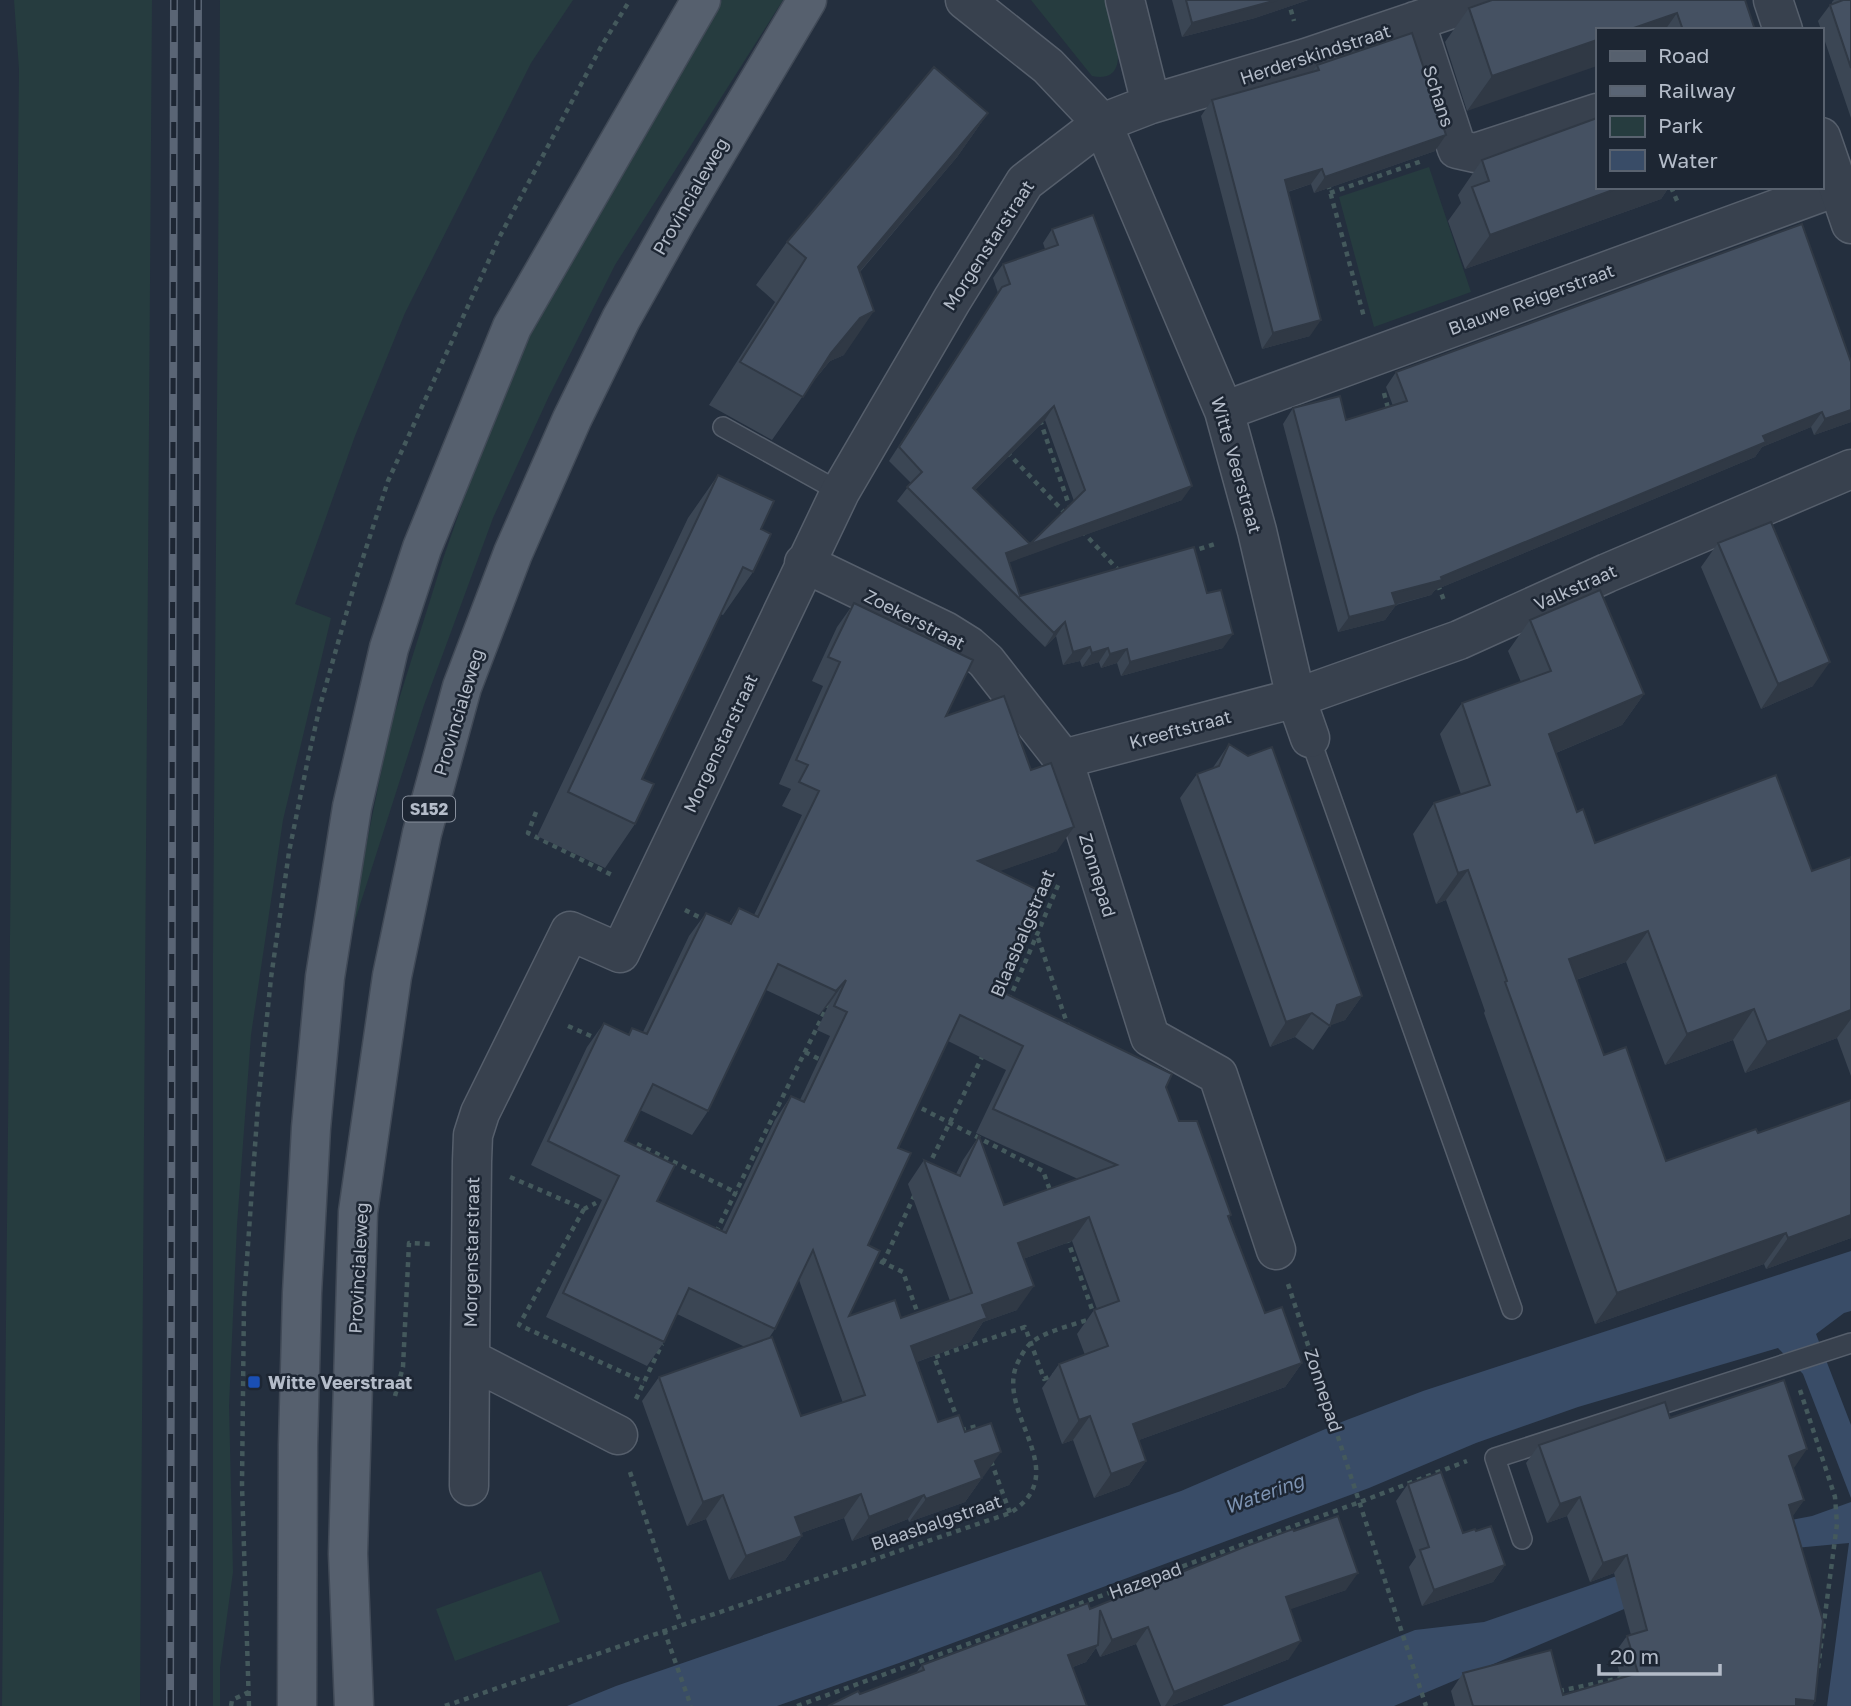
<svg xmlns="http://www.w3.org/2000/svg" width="1851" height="1706" font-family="'Golos Text',sans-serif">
  <rect width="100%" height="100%" fill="#242f3e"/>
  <path fill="#263c3f" d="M14 0H152L140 1706H2L19 69Z
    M220 0H573L531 63 405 313 355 436 295 604 331 618 283 820 251 1035 237 1225 229 1406 233 1572 220 1668V1706H213V954Z
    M722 0H783L615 265 549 396 493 518 424 705 344 955 390 728 443 559 491 421 538 316 589 215Z
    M1031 0H1106C1111 24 1137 85 1092 76Z
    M1429 167 1471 292 1374 327 1339 197Z
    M541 1571 560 1622 455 1661 436 1609Z"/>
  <path fill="#394c67" d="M1851 1251V1311L1844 1313 1816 1334 1851 1425V1498L1803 1374 1778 1348 1578 1407 1476 1443 1369 1488 899 1663 777 1706H567L616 1686 1181 1491 1344 1421 1423 1391Z
    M1851 1502V1706H1827L1849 1543 1784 1549 1726 1566 1394 1706H1222L1415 1630 1484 1622 1706 1545 1775 1523 1812 1516Z"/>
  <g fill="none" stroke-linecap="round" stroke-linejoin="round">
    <g stroke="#565f6c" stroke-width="22">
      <path id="service" d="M723 427 840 492
        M1310 738 1512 1309
        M1522 1539 1495 1458 1851 1343"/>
    </g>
    <g stroke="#565f6c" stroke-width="41">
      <path id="minor" d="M965 0 1048 66 1102 123 1224 411 1257 531 1296 698 1310 738
        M1415 21 1457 149 1475 153 1597 113
        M1151 104 1306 58 1478 0
        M1224 411 1839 186
        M804 563 945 631 969 646 986 661 1063 759 1150 1037 1218 1075 1276 1250
        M1063 759 1296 698 1459 640 1607 573 1851 469
        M618 1435 470 1359 472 1161 473 1135 480 1113 570 931 620 953 840 492 952 300 1025 182 1102 123 1151 104 1125 0
        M469 1486 470 1359"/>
    </g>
    <g stroke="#565f6c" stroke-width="41">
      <path id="tertiary" d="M1773 0 1783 30
        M1821 137 1851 224"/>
    </g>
    <g stroke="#414a57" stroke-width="41">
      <path id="primary" d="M297 1706 298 1445 302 1293 311 1128 325 977 352 807 389 648 422 548 512 327 701 0
        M354 1706 348 1554 358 1212 392 976 422 833 462 687 513 553 572 419 621 319 677 219 807 0"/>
    </g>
    <path stroke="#44595c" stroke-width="4.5" stroke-dasharray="5 5" stroke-linecap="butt" d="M1288 0 1294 21
      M1328 184 1364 317
      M1671 187 1678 203
      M1330 193 1422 161
      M1384 393 1389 412
      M1040 420 1070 508
      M1007 452 1066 514
      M1082 531 1121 573
      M1190 552 1218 543
      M1438 585 1445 603
      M536 812 528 833 614 876
      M685 910 705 920
      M1038 938 1069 1029
      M1009 1000 1059 883
      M568 1026 598 1039
      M805 1052 823 1061
      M913 1104 1043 1171 1051 1193
      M637 1144 737 1193
      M928 1167 983 1055
      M510 1177 584 1209 596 1203
      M584 1209 519 1325 644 1382
      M716 1232 830 1001
      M1067 1238 1094 1315
      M871 1257 903 1272 919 1317
      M883 1263 915 1194
      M1288 1284 1426 1706
      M932 1351 957 1418
      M935 1357 1025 1327 1044 1379 1054 1375
      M1800 1390 1835 1497 1837 1524 1818 1668
      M395 1396 403 1367 409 1243 432 1244
      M636 1399 662 1344
      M961 1430 978 1426 981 1433
      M991 1461 1010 1513
      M630 1472 681 1624
      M664 1630 691 1706
      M1559 1691 1626 1677
      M231 1706 232 1700 249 1692
      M249 1706 242 1485 244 1301 258 1104 271 978 289 852 308 759 320 706 357 576 388 481 500 236 602 45 630 0
      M445 1706 1010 1513C1077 1471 991 1411 1019 1360 1022 1354 1027 1346 1032 1342 1048 1330 1074 1325 1093 1318
      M797 1706 1360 1502 1467 1461"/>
    <use href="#service" stroke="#38414e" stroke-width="19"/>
    <use href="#minor" stroke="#38414e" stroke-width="38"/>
    <use href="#tertiary" stroke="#38414e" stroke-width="38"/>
    <use href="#primary" stroke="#56606e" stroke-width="38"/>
    <g stroke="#5a6575" stroke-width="8">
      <path id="rail" d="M170 1706 174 0
        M193 1706 198 0"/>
    </g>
    <use href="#rail" stroke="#1d2633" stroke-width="5" stroke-dasharray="16" stroke-linecap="butt"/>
  </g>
  <path fill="#3b4654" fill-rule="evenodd" d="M1172 0H1308L1255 18 1182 37Z
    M1745 0 1755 30H1597L1467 111 1445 42 1469 8Z
    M1834 0H1851V118L1818 21 1830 5 1832 4V2Z
    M1317 65 1435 151 1314 193 1311 184 1288 192 1310 336 1262 349 1201 116 1212 100 1312 72Z
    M988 113 957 157 860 272 844 355 830 361 812 383 772 440 709 405 775 302 756 285 787 242Z
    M1482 160 1667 190 1661 199 1465 269 1448 221 1461 203 1458 195Z
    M1052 229 1182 500 1009 562 1020 596 1223 648 1121 676 1117 663 1101 668 1099 662 1082 667 1080 661 1063 665 1056 636 1045 647 897 501 911 483 889 461 998 293 993 278 1003 264 1045 249 1043 243ZM1045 420 1074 501 1030 544 975 490Z
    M1851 362V422L1814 435 1811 427 1762 447 1755 457 1435 590 1431 595 1396 605 1385 620 1338 632 1283 424 1293 408 1346 420 1393 406 1386 387 1396 372Z
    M718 475 761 529 753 572 723 615 720 614 642 779 635 824 605 868 537 836 688 518Z
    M1718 543 1813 686 1761 709 1701 567Z
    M854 603 1057 851 999 871 996 989 1166 1087 1179 1121 1231 1215 1229 1217 1265 1313 1302 1363 1285 1387 1139 1440 1146 1461 1129 1485 1094 1498 1073 1440 1062 1444 1042 1388 1059 1364 1085 1355 1077 1334 1094 1310 1097 1309 1072 1241 1023 1259 1017 1310 983 1322 970 1342 917 1362 938 1422 965 1432 984 1476 981 1477 982 1478 965 1502 909 1522 908 1519 852 1541 844 1518 801 1533 802 1536 785 1560 729 1580 706 1519 687 1526 642 1401 659 1377 745 1347 677 1314 664 1342 647 1366 546 1317 602 1200 531 1165 587 1047 604 1023 628 1035 632 1028 643 1032 689 936 706 913 729 923 739 908 754 915 802 815 782 806 791 789 779 784 823 686 812 681 837 627ZM766 990 819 1015 829 1004 817 1030 830 1036 800 1100 791 1096 775 1120 722 1231 657 1201 625 1141 640 1110 692 1135 708 1111ZM948 1041 1006 1070 976 1133 1078 1179 1004 1205 979 1136 963 1160 956 1174 924 1160 908 1184 950 1301 901 1318 849 1316 868 1245 898 1148ZM799 1280 843 1403 801 1416 769 1338 775 1329Z
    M1530 620 1644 694 1622 725 1556 753 1577 812 1595 843 1812 871 1851 857V1076L1837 1038 1745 1073 1733 1040 1665 1065 1626 962 1576 980 1604 1055 1666 1161 1758 1133 1851 1238 1766 1269 1764 1264 1595 1324 1484 1013 1485 1011 1446 900 1436 904 1413 834 1434 803 1461 794 1440 734 1462 703 1521 682 1508 651Z
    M1229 744 1362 996 1345 1020 1330 1025 1313 1050 1295 1037 1270 1047 1180 798 1197 774 1212 769Z
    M1670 1418 1794 1468H1793L1804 1500 1792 1516 1815 1701 1812 1706H1455L1451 1691 1463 1673 1563 1695 1621 1678 1614 1654 1627 1636 1631 1635 1614 1573 1590 1582 1567 1516 1547 1523 1526 1463 1539 1445Z
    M1408 1484 1463 1533 1476 1531 1505 1565 1493 1582 1422 1606 1409 1567 1416 1557 1396 1501Z
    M1294 1531 1346 1590 1290 1609 1289 1659 1171 1706H1161L1136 1644 1100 1657 1096 1648 1086 1662 1073 1667 860 1694 916 1673 922 1665 1090 1609Z"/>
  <path fill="#303945" d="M1277 0H1308L1255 18 1182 37 1192 23Z
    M1677 13 1665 30H1628Z
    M1597 40V66L1467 111 1492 76Z
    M988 113 957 157 827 310 858 267Z
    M1446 135 1435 151 1314 193 1325 177Z
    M1322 169 1311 184 1274 196 1285 180Z
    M1621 187H1673L1667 190 1661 199 1465 269 1490 235Z
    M874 311 844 355 830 361 800 397 831 353 860 318Z
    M1321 320 1310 336 1262 349 1273 333Z
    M1054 406 1045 420 964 501 973 488Z
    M1851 410V422L1814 435 1825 419Z
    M1822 412 1811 427 1762 447 1755 457 1435 590 1431 595 1382 608 1392 593 1441 577 1763 436Z
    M1192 486 1182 500 997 567 1006 553Z
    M1396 605 1385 620 1338 632 1349 617Z
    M1065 622 1056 636 1045 647 1054 633Z
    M1233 634 1223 648 1121 676 1130 662Z
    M1090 647 1080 661 1063 665 1073 652Z
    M1108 648 1099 662 1082 667 1092 653Z
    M1127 649 1117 663 1101 668 1110 654Z
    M1830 662 1813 686 1761 709 1778 684Z
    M1644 694 1622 725 1527 765 1549 734Z
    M1074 827 1057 851 961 885 978 861Z
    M1468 870 1446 900 1436 904 1458 873Z
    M1648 931 1626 962 1547 990 1569 959Z
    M846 980 829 1004 819 1015 836 991Z
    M1362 996 1345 1020 1329 1026 1337 1005Z
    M1754 1009 1733 1040 1665 1065 1687 1034Z
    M1851 1010V1019L1837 1038 1745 1073 1767 1042Z
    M1312 1013 1295 1037 1270 1047 1286 1022Z
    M1851 1215V1238L1766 1269 1788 1238Z
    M1089 1217 1072 1241 1001 1267 1018 1243Z
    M1786 1233 1764 1264 1595 1324 1617 1293Z
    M1034 1286 1017 1310 983 1322 970 1342 895 1370 911 1346 982 1305Z
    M1302 1363 1285 1387 1117 1448 1133 1424Z
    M1090 1416 1073 1440 1062 1444 1079 1420Z
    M1807 1449 1794 1468 1776 1474 1789 1456Z
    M1001 1452 984 1476 958 1485 975 1461Z
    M1146 1461 1129 1485 1094 1498 1111 1474Z
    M982 1478 965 1502 909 1522 926 1499Z
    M861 1494 844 1518 778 1541 795 1517Z
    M723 1495 706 1519 687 1526 703 1502Z
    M924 1495 908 1519 852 1541 869 1517Z
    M1580 1497 1567 1516 1547 1523 1560 1504Z
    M1804 1500 1791 1519 1789 1505Z
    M802 1536 785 1560 729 1580 746 1556Z
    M1627 1555 1614 1573 1590 1582 1603 1563Z
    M1505 1565 1493 1582 1422 1606 1434 1590Z
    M1358 1573 1346 1590 1274 1615 1286 1597Z
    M1148 1627 1136 1644 1100 1657 1112 1640Z
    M1301 1641 1289 1659 1171 1706H1165L1174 1692Z
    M1098 1645 1086 1662 1056 1673 1068 1655Z
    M1796 1699 1815 1701 1812 1706H1792Z"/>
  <path fill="#455162" stroke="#303945" stroke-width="2" fill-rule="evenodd" d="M1186 0H1277L1192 23Z
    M1492 0H1745L1755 30H1683L1677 13 1628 30H1597V40L1492 76 1469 8Z
    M1843 0H1851V68L1830 5Z
    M1412 33 1446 135 1325 177 1322 169 1285 180 1321 320 1273 333 1212 100 1319 70 1317 65Z
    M934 67 988 113 858 267 874 311 860 318 831 353 803 397 740 362 806 258 787 242Z
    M1597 118V187H1621L1490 235 1472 187 1489 181 1482 160Z
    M1093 215 1192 486 1006 553 1020 596 1194 547 1207 593 1221 590 1233 634 1130 662 1127 649 1110 654 1108 648 1092 653 1090 647 1073 652 1065 622 1054 633 907 487 922 472 899 447 1002 287 1010 284 1003 264 1058 245 1052 229ZM1054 406 1085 490 1030 544 973 488Z
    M1802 224 1851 362V410L1825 419 1822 412 1763 436 1766 442 1441 577 1442 580 1392 593 1396 605 1349 617 1293 408 1340 396 1346 420 1407 401 1396 372Z
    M718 475 774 501 761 529 771 534 753 572 743 567 642 779 654 784 635 824 568 792Z
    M1771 522 1830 662 1778 684 1718 543Z
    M1600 590 1644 694 1549 734 1577 812 1583 809 1595 843 1776 775 1812 871 1851 857V1010L1767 1042 1754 1009 1687 1034 1648 931 1569 959 1604 1055 1626 1047 1666 1161 1756 1129 1758 1133 1851 1100V1215L1788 1238 1786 1233 1617 1293 1505 982 1507 981 1468 870 1458 873 1434 803 1490 785 1462 703 1551 671 1530 620Z
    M854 603 973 660 946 716 1004 696 1031 770 1051 763 1074 827 978 861 1042 892 996 989 1172 1074 1166 1087 1179 1121H1197L1231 1215 1228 1216 1265 1313 1282 1307 1302 1363 1133 1424 1146 1461 1111 1474 1090 1416 1079 1420 1059 1364 1108 1346 1094 1310 1119 1301 1089 1217 1018 1243 1034 1286 982 1305 987 1318 911 1346 938 1422 959 1415 965 1432 991 1423 1001 1452 975 1461 982 1478 926 1499 924 1495 869 1517 861 1494 795 1517 802 1536 746 1556 723 1495 703 1502 659 1377 772 1337 801 1416 865 1395 813 1250 775 1329 689 1288 664 1342 563 1293 619 1176 548 1141 604 1023 629 1035 632 1028 647 1034 706 913 731 924 739 908 758 917 819 791 799 782 808 765 796 760 840 662 828 657ZM778 964 836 991 846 980 834 1006 847 1012 804 1102 791 1096 726 1233 657 1201 675 1165 625 1141 653 1084 708 1111ZM960 1015 1023 1046 993 1109 1117 1165 1004 1205 979 1136 960 1176 924 1160 972 1293 901 1318 895 1300 849 1316 880 1251 868 1245 911 1153 898 1148Z
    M1229 744 1248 756 1272 747 1362 996 1337 1005 1330 1026 1312 1013 1286 1022 1197 774 1219 766Z
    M1784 1380 1807 1449 1789 1456 1804 1500 1789 1505 1823 1621 1815 1701 1796 1699V1706H1473L1463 1673 1551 1650 1563 1695 1638 1673 1627 1636 1647 1630 1627 1555 1603 1563 1580 1497 1560 1504 1539 1445 1665 1402 1670 1418Z
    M1441 1472 1463 1533 1475 1529 1476 1531 1491 1526 1505 1565 1434 1590 1420 1550 1429 1547 1408 1484Z
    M1338 1516 1358 1573 1286 1597 1301 1641 1174 1692 1148 1627 1112 1640 1100 1610 1098 1645 1068 1655 1087 1706H828L858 1691 860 1694 924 1670 922 1665 1088 1603 1090 1609 1244 1547 1293 1529 1294 1531Z"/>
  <rect fill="#1a4fb4" stroke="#1d2633" stroke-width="2.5" x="247" y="1375" width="14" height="14" rx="3.5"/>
  <g text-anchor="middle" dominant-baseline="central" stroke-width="5" stroke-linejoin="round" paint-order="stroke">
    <rect fill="#1d2633" stroke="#878f9c" stroke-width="2" x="403" y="796.5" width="52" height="25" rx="5"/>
    <g font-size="16" font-weight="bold" fill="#b4bcc9">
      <text x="429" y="809">S152</text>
    </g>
    <g font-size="18" fill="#b4bcc9" stroke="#1d2633">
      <text transform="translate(1315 54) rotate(-18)">Herderskindstraat</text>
      <text transform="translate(1439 96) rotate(72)">Schans</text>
      <text transform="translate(690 196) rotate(-60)">Provincialeweg</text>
      <text transform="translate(988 245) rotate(-57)">Morgenstarstraat</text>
      <text transform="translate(1531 299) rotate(-20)">Blauwe Reigerstraat</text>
      <text transform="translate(1237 465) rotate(74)">Witte Veerstraat</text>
      <text transform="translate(1575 587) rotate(-24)">Valkstraat</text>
      <text transform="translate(915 619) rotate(27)">Zoekerstraat</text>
      <text transform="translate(458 712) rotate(-73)">Provincialeweg</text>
      <text transform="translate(1180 729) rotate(-15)">Kreeftstraat</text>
      <text transform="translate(720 743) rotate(-65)">Morgenstarstraat</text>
      <text transform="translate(1098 875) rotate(73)">Zonnepad</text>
      <text transform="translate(1022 933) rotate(-67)">Blaasbalgstraat</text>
      <text transform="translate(471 1252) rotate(-89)">Morgenstarstraat</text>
      <text transform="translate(358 1268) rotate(-87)">Provincialeweg</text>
      <text transform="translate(1324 1390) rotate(72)">Zonnepad</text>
      <text transform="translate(936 1522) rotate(-19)">Blaasbalgstraat</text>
      <text transform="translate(1145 1580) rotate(-20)">Hazepad</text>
    </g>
    <g font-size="18" font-weight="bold" fill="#b4bcc9" stroke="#1d2633" text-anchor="start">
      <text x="268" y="1382">Witte Veerstraat</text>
    </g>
    <g font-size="19" font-style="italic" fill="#7c92b1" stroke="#1d2633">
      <text transform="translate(1264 1493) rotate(-20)">Watering</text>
    </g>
  </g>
  <rect x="1596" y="28" width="228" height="161" fill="#1d2633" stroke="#59626f" stroke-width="2"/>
  <rect x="1610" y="51" width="35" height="10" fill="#56606e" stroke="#59626f" stroke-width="2"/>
  <text x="1658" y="63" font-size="21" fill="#b4bcc9">Road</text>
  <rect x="1610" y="86" width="35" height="10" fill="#5a6575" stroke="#59626f" stroke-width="2"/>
  <text x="1658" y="98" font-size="21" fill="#b4bcc9">Railway</text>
  <rect x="1610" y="116" width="35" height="21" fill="#263c3f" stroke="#59626f" stroke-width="2"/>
  <text x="1658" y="133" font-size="21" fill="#b4bcc9">Park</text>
  <rect x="1610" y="150" width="35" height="21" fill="#394c67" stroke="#59626f" stroke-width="2"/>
  <text x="1658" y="168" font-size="21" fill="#b4bcc9">Water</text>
  <path d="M1599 1664v10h121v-10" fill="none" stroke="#b4bcc9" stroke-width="3.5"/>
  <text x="1610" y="1664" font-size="21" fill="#b4bcc9" stroke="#1d2633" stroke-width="5" paint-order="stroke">20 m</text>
</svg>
